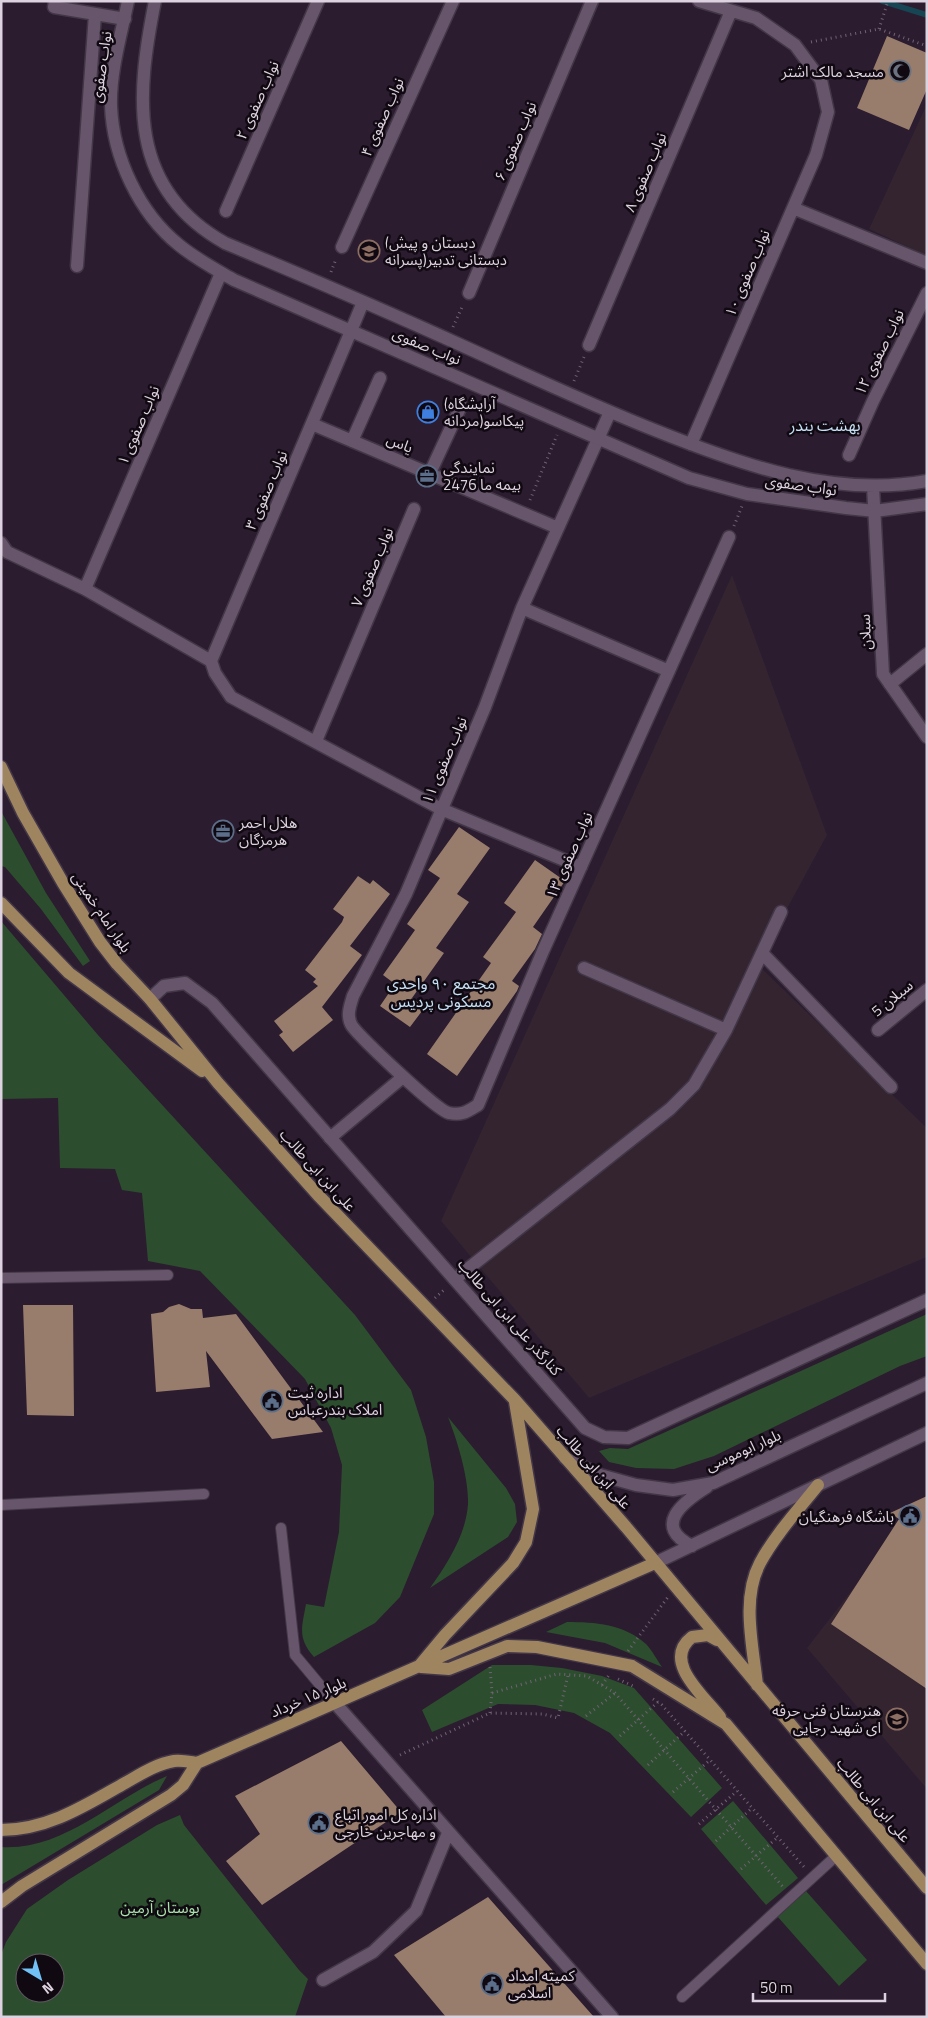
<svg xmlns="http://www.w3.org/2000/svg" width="928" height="2018" font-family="'Titillium Web','Noto Sans Arabic',sans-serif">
  <rect width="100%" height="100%" fill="#2b1c2f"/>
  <path fill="#332430" d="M927 104V256L869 229Z
    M732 575 827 835 757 964 927 1128V1257L589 1398 441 1221Z
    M906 1520 927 1535V1789L807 1648Z"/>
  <path fill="#2c4e2e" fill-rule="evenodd" d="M1 811 46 893 90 961 83 966 41 909 5 867 1 866Z
    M1 921 98 1035 355 1315 411 1390 426 1437 434 1482V1514L400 1597 375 1623 314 1657C297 1638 302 1627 306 1604L324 1607 339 1532 342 1465 331 1428 305 1379 200 1271 148 1261 142 1193 122 1190 115 1169 60 1168 58 1098 1 1099Z
    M927 1314V1356L900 1366 714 1456 674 1469 636 1468 609 1462 599 1451 610 1448 628 1449Z
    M448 1417 506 1488 515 1504 517 1522 508 1537 430 1588C447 1564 466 1535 468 1504 469 1478 457 1440 448 1417Z
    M567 1622C595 1622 624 1624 646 1644 652 1650 657 1660 662 1667L605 1643 546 1632Z
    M492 1665H531L562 1668 602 1676 634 1688 722 1788 691 1817 610 1733 574 1713 535 1705 498 1704 432 1732 422 1710Z
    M167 1776 159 1790 1 1885V1847C64 1851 112 1799 167 1776Z
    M733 1801 798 1878 766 1905 701 1829Z
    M180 1815 184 1825 299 1970 308 1979 295 2017H1V1955L6 1942 27 1909 68 1880 157 1825ZM25 1963H55V1993H25Z
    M806 1891 867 1960 839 1986 777 1916Z"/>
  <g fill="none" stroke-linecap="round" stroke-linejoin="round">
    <path stroke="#164554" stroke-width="5.5" d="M882 1 927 15"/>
  </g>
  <path fill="#987d6c" d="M887 36 927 53V89L909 130 857 108Z
    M459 827 490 848 457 894 469 902 436 948 444 953 412 998 425 1007 410 1027 380 1006 395 984 383 975 415 930 407 924 440 878 428 870Z
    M535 860 565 881 533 927 542 934 535 949 512 981 519 986 517 991 457 1076 427 1054 491 963 483 957 516 912 504 903Z
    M358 876 370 884 373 880 390 894 350 946 362 955 322 1007 333 1020 293 1052 279 1035 283 1032 274 1021 318 986 313 982 316 979 305 970 342 922 344 917 333 909Z
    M179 1304 191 1309H202L203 1318 236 1314 323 1432 272 1439 206 1351 210 1387 156 1392 151 1314 163 1312 169 1307Z
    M23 1305H73L74 1416 27 1415Z
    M927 1496V1689L831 1624 899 1519 890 1513Z
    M341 1741 401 1812 262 1905 226 1861 260 1834 235 1796Z
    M488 1897 594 2017H446L394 1955Z"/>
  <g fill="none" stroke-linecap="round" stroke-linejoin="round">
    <g stroke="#433747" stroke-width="12">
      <path id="lane" d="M1 1278 168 1275
        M1 1505 204 1494
        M281 1528 295 1655 335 1703
        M682 1997 836 1856"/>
    </g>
    <g stroke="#433747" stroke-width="15">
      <path id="street" d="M55 1 54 7 125 19
        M793 208 927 263
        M226 211 318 1
        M342 247 453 1
        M77 266 95 14
        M469 293 592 1
        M589 345 731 11
        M312 424 558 528
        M598 439 522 608 485 707 406 894 353 996C350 1006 346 1016 352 1026 361 1038 437 1111 449 1113 462 1116 468 1111 478 1105L543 951 729 537
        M352 441 380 378
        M691 444 816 155 828 112 821 80 795 45 756 18 699 1
        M849 455 873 401 927 293
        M430 473 461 406
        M1 543 7 552 85 589 211 661 215 673 231 697 441 809 581 867
        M85 589 221 273
        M522 608 669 671
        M211 661 351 331
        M890 684 927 654
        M316 741 414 509
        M762 953 891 1087
        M584 968 726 1030
        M878 1030 927 990
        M330 1138 403 1077
        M455 1279 670 1109 694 1085 726 1030 781 912
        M335 1703 612 2017
        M323 1980 373 1952 416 1911 448 1833"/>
    </g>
    <g stroke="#433747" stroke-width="15">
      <path id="secondary" d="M128 1C121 35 110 72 111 106 113 157 139 213 179 245 196 259 215 269 234 280L689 478 747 494 846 508 875 511 927 504
        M155 1C136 96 127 188 225 243 304 276 384 310 463 346 527 375 591 405 657 431 742 465 834 498 927 481
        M351 331 363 302
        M598 439 610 412
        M873 486 883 674 927 737
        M150 999 164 986 185 983 212 1003 585 1428 604 1437 628 1438 927 1300
        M565 1458 600 1475 636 1485 673 1490 713 1483 927 1383
        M692 1546C652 1526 683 1502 707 1487
        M655 1563 927 1433"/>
    </g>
    <g stroke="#433747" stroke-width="15">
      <path id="primary" d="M1 767 23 813 63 883 100 942 117 964 150 999 218 1083 318 1195 515 1400 626 1527 927 1888
        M1 903 69 973 202 1071
        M717 1640 708 1635 692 1637C661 1661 704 1696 720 1717
        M420 1665 445 1635 513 1563 526 1542 533 1509 515 1402
        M421 1667 449 1669 507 1646 537 1647 632 1666 726 1724 927 1964
        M757 1685C753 1646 741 1599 760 1563 775 1535 798 1510 818 1485
        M1 1830C48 1830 86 1805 125 1783 141 1774 156 1764 174 1761 182 1760 190 1762 197 1763
        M1 1902 22 1886 171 1795 183 1785 197 1763 655 1563"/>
    </g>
    <path stroke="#716374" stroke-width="3" stroke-dasharray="1 4" stroke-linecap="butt" d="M879 29 888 1
      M811 42 879 29 927 46
      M331 272 336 259
      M453 327 463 305
      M574 381 584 357
      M530 500 557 435
      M734 526 742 506
      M435 1298 445 1289
      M628 1651 668 1597
      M618 1679 635 1687
      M602 1685 609 1675
      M492 1693 557 1674 587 1676 615 1693 783 1887
      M653 1699 662 1705 804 1867
      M490 1713 492 1693 490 1667
      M586 1716 615 1693
      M620 1736 658 1702
      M400 1755 490 1713 543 1714 558 1718 568 1675
      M648 1765 685 1731
      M673 1792 710 1760
      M699 1824 737 1791
      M716 1841 752 1808
      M741 1869 778 1837"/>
    <use href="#lane" stroke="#67556b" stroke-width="10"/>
    <use href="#street" stroke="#67556b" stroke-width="12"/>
    <use href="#secondary" stroke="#67556b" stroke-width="12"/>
    <use href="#primary" stroke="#9f8460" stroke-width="12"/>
  </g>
  <defs>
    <g id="mosque-ring" transform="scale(1.125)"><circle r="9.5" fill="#100911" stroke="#6b7280" stroke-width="1.5"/><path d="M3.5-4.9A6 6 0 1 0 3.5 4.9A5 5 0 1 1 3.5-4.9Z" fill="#6b7280"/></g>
    <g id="school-ring" transform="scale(1.125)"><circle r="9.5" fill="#100911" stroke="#8d6e63" stroke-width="1.5"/><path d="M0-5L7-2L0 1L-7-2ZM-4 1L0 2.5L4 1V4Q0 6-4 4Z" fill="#8d6e63"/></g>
    <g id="shop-ring" transform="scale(1.125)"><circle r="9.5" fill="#100911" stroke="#3f7fe0" stroke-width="1.5"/><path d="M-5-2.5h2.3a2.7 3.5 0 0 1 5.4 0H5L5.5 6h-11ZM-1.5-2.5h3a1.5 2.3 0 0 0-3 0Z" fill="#3f7fe0"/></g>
    <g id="office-ring" transform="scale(1.125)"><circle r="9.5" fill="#100911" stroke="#5c6f8a" stroke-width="1.5"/><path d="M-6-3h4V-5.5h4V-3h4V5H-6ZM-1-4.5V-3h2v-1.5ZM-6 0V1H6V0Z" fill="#5c6f8a"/></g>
    <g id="civic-ring" transform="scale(1.125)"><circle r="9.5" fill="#100911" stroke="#5c6f8a" stroke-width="1.5"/><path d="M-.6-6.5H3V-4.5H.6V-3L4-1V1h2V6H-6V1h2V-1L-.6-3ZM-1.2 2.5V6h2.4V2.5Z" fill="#5c6f8a"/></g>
  </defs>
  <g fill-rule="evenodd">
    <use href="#mosque-ring" x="900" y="71"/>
    <use href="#school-ring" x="369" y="251"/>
    <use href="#shop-ring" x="428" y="412"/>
    <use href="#office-ring" x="427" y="476"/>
    <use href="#office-ring" x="223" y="831"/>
    <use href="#civic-ring" x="272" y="1401"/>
    <use href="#civic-ring" x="910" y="1516"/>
    <use href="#school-ring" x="897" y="1719"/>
    <use href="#civic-ring" x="319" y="1823"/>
    <use href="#civic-ring" x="492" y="1984"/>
  </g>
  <g text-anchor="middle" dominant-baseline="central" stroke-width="5" stroke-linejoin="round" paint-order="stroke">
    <g font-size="15" fill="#ddd2df" stroke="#100911">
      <text transform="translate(101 67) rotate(-82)">نواب صفوی</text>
      <text transform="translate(257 100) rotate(-66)">نواب صفوی ۲</text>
      <text transform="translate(382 117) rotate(-66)">نواب صفوی ۴</text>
      <text transform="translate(515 141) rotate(-67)">نواب صفوی ۶</text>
      <text transform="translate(645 172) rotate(-67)">نواب صفوی ۸</text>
      <text transform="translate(747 273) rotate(-67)">نواب صفوی ۱۰</text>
      <text transform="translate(427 346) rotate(23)">نواب صفوی</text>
      <text transform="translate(879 352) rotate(-64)">نواب صفوی ۱۲</text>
      <text transform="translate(138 425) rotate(-67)">نواب صفوی ۱</text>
      <text transform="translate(400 443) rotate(22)">یاس</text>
      <text transform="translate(801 485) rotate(8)">نواب صفوی</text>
      <text transform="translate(266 490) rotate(-67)">نواب صفوی ۳</text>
      <text transform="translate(372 567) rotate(-67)">نواب صفوی ۷</text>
      <text transform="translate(865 632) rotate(-93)">سبلان</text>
      <text transform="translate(444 760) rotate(-67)">نواب صفوی ۱۱</text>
      <text transform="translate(569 855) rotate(-66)">نواب صفوی ۱۳</text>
      <text transform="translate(102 912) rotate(56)">بلوار امام خمینی</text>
      <text transform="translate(892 998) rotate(-39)">سبلان 5</text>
      <text transform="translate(318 1170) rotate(48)">علی ابن ابی طالب</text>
      <text transform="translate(510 1317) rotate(49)">کنارگذر علی ابن ابی طالب</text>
      <text transform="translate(743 1450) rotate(-24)">بلوار ابوموسی</text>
      <text transform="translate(594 1467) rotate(49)">علی ابن ابی طالب</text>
      <text transform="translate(308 1697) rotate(-23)">بلوار ۱۵ خرداد</text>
      <text transform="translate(874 1800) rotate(50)">علی ابن ابی طالب</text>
    </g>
    <g font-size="15" fill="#ddd2df" stroke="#100911" text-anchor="start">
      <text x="884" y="71" text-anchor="end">مسجد مالک اشتر</text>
      <text x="385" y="242">(دبستان و پیش<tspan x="385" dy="17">دبستانی تدبیر(پسرانه</tspan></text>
      <text x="444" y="403">(آرایشگاه<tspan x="444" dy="17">پیکاسو(مردانه</tspan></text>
      <text x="443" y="467">نمایندگی<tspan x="443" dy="17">بیمه ما 2476</tspan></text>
      <text x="239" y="822">هلال احمر<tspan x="239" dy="17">هرمزگان</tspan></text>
      <text x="288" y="1392">اداره ثبت<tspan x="288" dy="17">املاک بندرعباس</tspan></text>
      <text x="894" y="1516" text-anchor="end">باشگاه فرهنگیان</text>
      <text x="881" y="1710" text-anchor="end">هنرستان فنی حرفه<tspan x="881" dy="17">ای شهید رجایی</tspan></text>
      <text x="335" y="1814">اداره کل امور اتباع<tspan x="335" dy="17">و مهاجرین خارجی</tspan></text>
      <text x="508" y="1975">کمیته امداد<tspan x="508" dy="17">اسلامی</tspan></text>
    </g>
    <g font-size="15" fill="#a8e3aa" stroke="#100911">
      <text x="160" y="1907">بوستان آرمین</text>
    </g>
    <g font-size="16" fill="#c5e1f5" stroke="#100911">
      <text x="825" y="425">بهشت بندر</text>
      <text x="441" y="983">مجتمع ٩٠ واحدی<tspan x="441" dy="18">مسکونی پردیس</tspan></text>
    </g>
  </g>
  <rect width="928" height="2018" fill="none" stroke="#ddd2df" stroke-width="5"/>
  <g transform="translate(40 1978) rotate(142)"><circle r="24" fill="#100911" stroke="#625963"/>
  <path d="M0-4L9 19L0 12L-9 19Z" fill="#72c1f5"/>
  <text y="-8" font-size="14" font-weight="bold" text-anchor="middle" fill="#ddd2df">N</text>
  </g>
  <path d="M753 1993v8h132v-8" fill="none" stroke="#ddd2df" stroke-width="2.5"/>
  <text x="760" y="1993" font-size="15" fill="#ddd2df" stroke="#100911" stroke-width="4" paint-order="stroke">50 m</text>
</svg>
